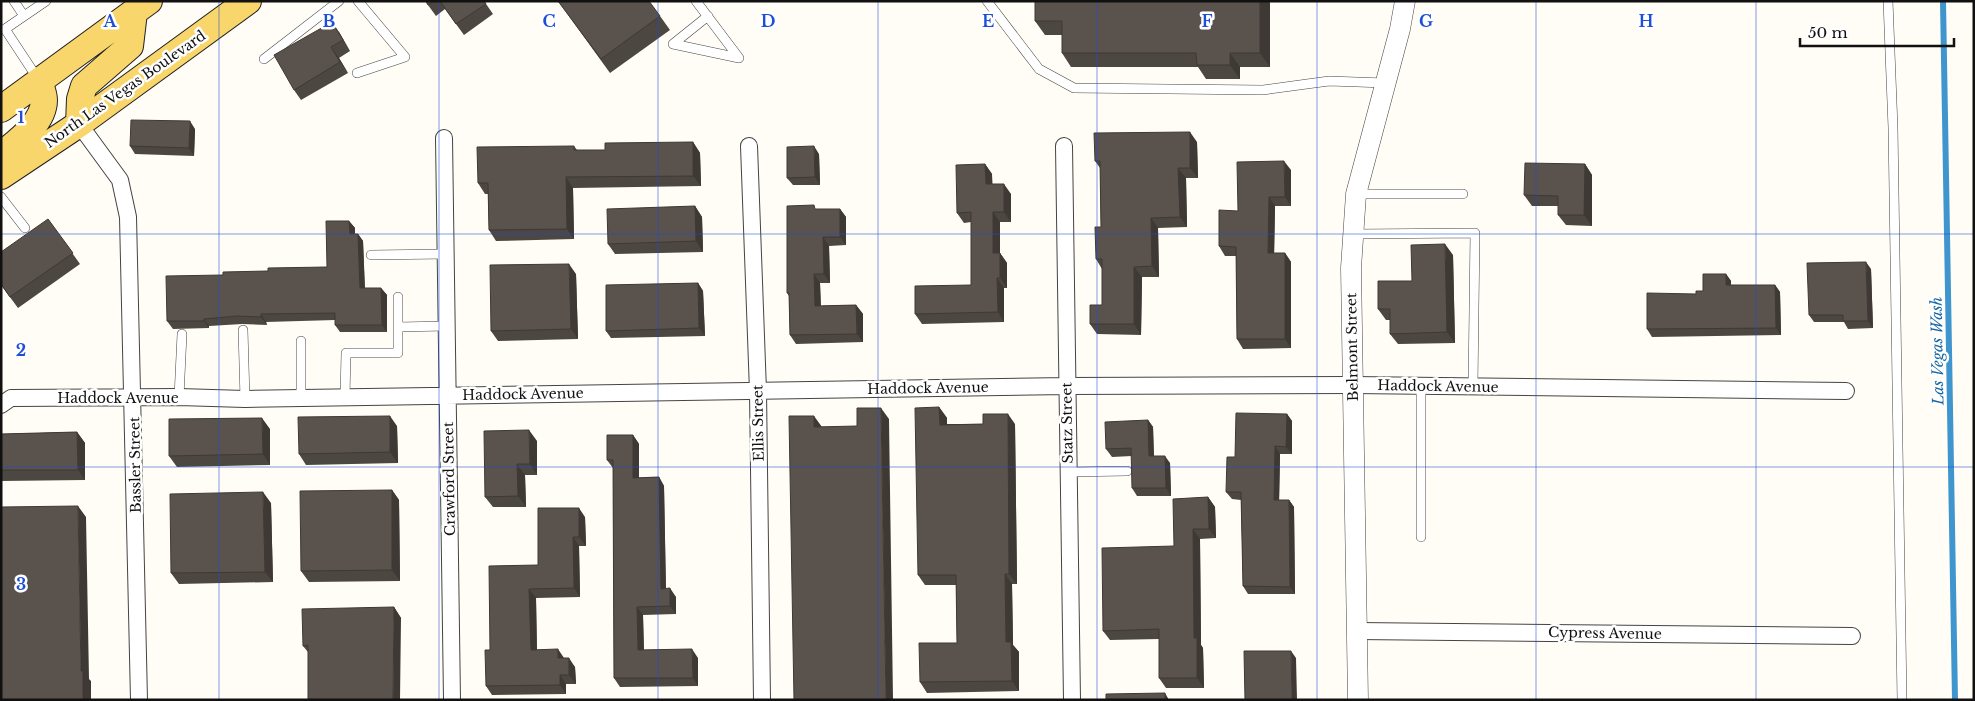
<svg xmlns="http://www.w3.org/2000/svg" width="1975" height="701" font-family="'Libre Baskerville',serif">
  <rect width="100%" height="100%" fill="#fffdf5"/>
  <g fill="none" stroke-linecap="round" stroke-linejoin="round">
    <path stroke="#3f96cf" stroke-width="6" d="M1943 1 1955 700"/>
    <g stroke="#444" stroke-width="10">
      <path id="service" d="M14 1 24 16
        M696 1 739 58
        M987 1 1039 69 1074 88 1263 90 1329 81 1385 83
        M1888 1 1893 128 1902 700
        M673 44 739 58
        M673 44 708 16
        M264 59 339 1
        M357 73 405 57 358 1
        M38 79 5 29 46 1
        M1356 194H1463
        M1 197 25 228
        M1354 234 1475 233 1473 386
        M371 255 445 254
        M398 327 446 326
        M243 330 245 399
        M301 341V398
        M1421 386V537
        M179 397 182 334
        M345 397 346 353H398V297
        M1068 472 1127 471"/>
    </g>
    <g stroke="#444" stroke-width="18">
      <path id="minor" d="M79 124 120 180 128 217 139 700
        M444 138 452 700
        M749 146 758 391 762 700
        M1064 146 1072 700
        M1 405 11 398 179 397 245 399 1067 386 1353 385 1846 391
        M1357 631 1852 636"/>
    </g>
    <g stroke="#444" stroke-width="21">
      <path id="tertiary" d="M1358 700 1351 268 1356 194 1400 29 1405 1"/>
    </g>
    <g stroke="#222" stroke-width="28">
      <path id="primary" d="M1 109 149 1
        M79 124 80 99 84 86 130 46 134 12
        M1 155C17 142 44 123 44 100 44 94 41 87 39 81
        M1 176 79 124 248 1"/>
    </g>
    <use href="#service" stroke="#fff" stroke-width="9"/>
    <use href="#minor" stroke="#fff" stroke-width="16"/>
    <use href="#tertiary" stroke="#fff" stroke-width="20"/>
    <use href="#primary" stroke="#f9d66b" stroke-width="26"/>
  </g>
  <path fill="#4d4742" d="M425 1H484L493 14 464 35 445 9 436 16Z
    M558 1 660 16 670 30 610 73Z
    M1035 1H1270V67H1240V79H1206L1198 67H1071L1062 53V35H1045L1035 21Z
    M339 32 350 51 339 58 348 73 301 100 294 90Z
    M195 129 194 156 135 154 130 146Z
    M693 142 700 153 701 186 573 188 574 239 496 241 489 230 488 194H485L478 183 574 146 577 150H605Z
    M1197 142 1198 178H1186L1187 227 1158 228 1159 277H1142L1141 335 1097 334 1090 324 1102 305V269L1096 259 1101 227 1100 168 1095 161Z
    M819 154 820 185H793L787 178Z
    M985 164 992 174V184L1011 194V222H1000V253L1007 263V288H1004V322L922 324 915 314 971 285V222L964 223 957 213Z
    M1585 164 1592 175V226L1566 225 1558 215V206H1532L1524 195Z
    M1291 170V206H1275L1274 253H1285L1291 262V348L1243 349 1237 339 1236 256H1225L1219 246 1238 211Z
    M695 206 702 217 703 252 615 254 608 244Z
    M817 209H840L846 217V245L829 246 830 283H820L821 306 856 305 863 314V342L796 344 790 335 789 296 787 293Z
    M48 219 80 264 18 308 1 285Z
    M349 221 355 228V234H358L363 241 365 288H381L387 295V332H340L335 325V320L266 322 267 325 242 324 209 326V328L173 329 167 321 223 275 327 267Z
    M1453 255 1455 343 1398 344 1390 334V320H1386L1378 309 1412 281Z
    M1871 269 1873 328 1848 329 1844 322H1814L1809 315Z
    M576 274 578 339 498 341 491 331Z
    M1726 274 1731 281V285H1775L1780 292 1781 335 1652 337 1647 329 1696 294 1703 291Z
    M698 283 703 291 705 336 611 338 606 331Z
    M939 407 947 418V424H1015L1017 584H1012L1013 645 1019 652V691L927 693 920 682 957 643 956 585H925L918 575Z
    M1287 414 1292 421V454H1280L1279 500H1289L1294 507 1295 594H1248L1243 586 1241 500 1232 499 1226 492 1235 457Z
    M1148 420 1153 427 1154 456 1170 463 1171 496H1137L1132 488V456L1112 457 1106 449Z
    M397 426 398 463 306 465 299 454Z
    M270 429V465L177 467 169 456Z
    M77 432 85 443V480L1 481V434Z
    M633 435 639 444V478L659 477 664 486 666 588 676 597V614L643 615 644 650 698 658V686L620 687 614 678 613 468 607 460Z
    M537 441V475H525L526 507H493L485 497Z
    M392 490 399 500 400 581 309 582 301 571Z
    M1208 497 1215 507 1216 538 1200 539 1201 645 1203 648 1204 688H1166L1159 678V639L1110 640 1103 631 1174 546Z
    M271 503 273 582 179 584 171 573Z
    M585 517 586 546H579L580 597 536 598 537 650 564 658 575 667 576 684H566V694L492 695 486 686 490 650 538 565Z
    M394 607 401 618 308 652 303 646Z"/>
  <path fill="#3f3936" d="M1260 1H1270V67L1260 53Z
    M332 22 339 32 350 51 343 40Z
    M331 47 339 58 348 73 340 62Z
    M1230 53 1240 67V79L1230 65Z
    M190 121 195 129 194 156 189 148Z
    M1190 132 1197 142 1198 178 1190 168Z
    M693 142 700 153 701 186 693 176Z
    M814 146 819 154 820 185 815 177Z
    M1284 161 1291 170V206L1285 197Z
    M985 164 992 174 993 194 986 184Z
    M1585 164 1592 175V226L1584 215Z
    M1178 168 1186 178 1187 227 1180 217Z
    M566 177 573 188 574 239 567 229Z
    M1004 184 1011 194V222L1004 212Z
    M1269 197 1275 206 1274 262 1268 253Z
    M695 206 702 217 703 252 696 241Z
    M840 209 846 217V245L840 237Z
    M993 212 1000 222V253L1007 263V288L1000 278 993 253Z
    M1151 218 1158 228 1159 277 1152 266Z
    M349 221 355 228V241L350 234Z
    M358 234 363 241 365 295 360 288Z
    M823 237 829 246 830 283 824 274Z
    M1445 244 1453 255 1455 343 1447 332Z
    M1285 253 1291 262V348L1285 339Z
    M1866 262 1871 269 1873 328 1868 321Z
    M569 264 576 274 578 339 571 329Z
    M1134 267 1142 277 1141 335 1134 324Z
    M814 274 820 283 821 315 815 306Z
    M1726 274 1731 281V292L1726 285Z
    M997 278 1004 288V322L998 312Z
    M698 283 703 291 705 336 699 328Z
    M1775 285 1780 292 1781 335 1776 328Z
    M381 288 387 295V332L382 325Z
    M856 305 863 314V342L857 334Z
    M261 314 266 322 267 325 261 317Z
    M204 319 209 326V328L204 321Z
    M939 407 947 418V435L940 425Z
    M881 408 889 419 893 700H886Z
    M1008 414 1015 424 1017 584 1009 574Z
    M1287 414 1292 421V454L1286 447Z
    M390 416 397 426 398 463 390 452Z
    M814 416 822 427H814Z
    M262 418 270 429V465L263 454Z
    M1148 420 1153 427 1154 463 1149 456Z
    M529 430 537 441V475L530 464Z
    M77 432 85 443V480L78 470Z
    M633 435 639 444V486L633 478Z
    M1275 446 1280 454 1279 507 1274 500Z
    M1165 456 1170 463 1171 496 1166 488Z
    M517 464 525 475 526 507 518 496Z
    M659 477 664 486 666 597 661 589Z
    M392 490 399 500 400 581 392 570Z
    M263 492 271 503 273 582 265 572Z
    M1208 497 1215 507 1216 538 1209 529Z
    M1289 500 1294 507 1295 594 1290 587Z
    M78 506 86 517 89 679 91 681V700H83L81 671Z
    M579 508 585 517 586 546 579 537Z
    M1193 529 1200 539 1201 645 1203 648 1204 688 1197 678 1194 638Z
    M573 537 579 546 580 597 574 588Z
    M1005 574 1012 584 1013 645 1019 652V691L1012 681 1006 642Z
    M670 588 676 597V614L670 606Z
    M529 589 536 598 537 659 531 650Z
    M394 607 401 618 400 700H393Z
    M637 607 643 615 644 659 638 650Z
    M558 649 564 658H558Z
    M692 649 698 658V686L693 678Z
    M1291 651 1296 658 1297 700H1292Z
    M569 658 575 667 576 684 569 675Z
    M560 675 566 684V694L560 685Z
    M1165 693 1169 700H1165Z"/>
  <path fill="#5a524d" stroke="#3f3936" d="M426 1H434L428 5Z
    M440 1H484L486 4 456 24Z
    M558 1H649L660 16 601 59Z
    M1035 1H1260V53H1230V65H1197L1196 53H1062V21H1035Z
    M332 22 343 40 331 47 340 62 294 90 274 55Z
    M131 120 190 121 189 148 130 146Z
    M1190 132V168H1178L1180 217 1151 218 1152 266 1134 267V324H1090V305H1102V259H1096L1095 227H1101L1100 161H1095L1094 133Z
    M693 142V176L566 177 567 229 489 230 488 183H478L477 147 574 146V150H605V143Z
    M814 146 815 177 787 178V147Z
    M1284 161 1285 197H1269L1268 253H1285V339H1237L1236 247 1219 246V210L1238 211 1237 162Z
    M1525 163 1585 164 1584 215H1558V196L1524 195Z
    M985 164 986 184H1004V212H993V253H1000V278H997L998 312 915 314V286L971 285V212L957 213 956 165Z
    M814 205 815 209H840V237H823L824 274H814L815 306 856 305 857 334 790 335 789 293H787V206Z
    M695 206 696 241 608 244 607 209Z
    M48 219 73 253 10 297 1 284V252Z
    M326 221H349L350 234H358L360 288H381L382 325H335V313L261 314V317L237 316 204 319V321H167L166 276 223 275V272L268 271V268L327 267Z
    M1445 244 1447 332 1390 334V309H1378V281H1412L1411 245Z
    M1866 262 1868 321H1843V315H1809L1807 263Z
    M569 264 571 329 491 331 490 265Z
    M1703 274H1726V285H1775L1776 328 1647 329V293L1696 294V291H1703Z
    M698 283 699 328 606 331V285Z
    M939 407 940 425 983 424V414H1008L1009 574H1005L1006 642H1011L1012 681 920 682 919 643H957L956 575H918L915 408Z
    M857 408H881L886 700H794L789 416H814V427L857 426Z
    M1236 413 1287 414 1286 447 1275 446 1274 500H1289L1290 587 1243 586 1241 492H1226L1227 457H1235Z
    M390 416V452L299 454 298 417Z
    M262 418 263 454 169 456V419Z
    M1148 420 1149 456H1165L1166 488H1132L1131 448 1106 449 1105 422Z
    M529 430 530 464H517L518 496 485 497 484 431Z
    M77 432 78 470H1V434Z
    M607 435H633V478L659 477 661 589 670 588V606L637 607 638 650 692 649 693 678H614L613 460H607Z
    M392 490V570L301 571 300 491Z
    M263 492 265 572 171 573 170 494Z
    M1208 497 1209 529H1193L1194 638H1197V678H1159V629L1103 631 1102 548 1174 546 1173 499Z
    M78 506 81 671H83V700H1V507Z
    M538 508H579V537H573L574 588 529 589 531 650 558 649V658H569V675H560V685L486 686 485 650H490L489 566 538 565Z
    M394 607 393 700H308V645L303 646 302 609Z
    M1244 651H1291L1292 700H1245Z
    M1165 693V700H1106V694Z"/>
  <path fill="none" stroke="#1d4ed8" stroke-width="1" stroke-opacity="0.55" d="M219 1V700M439 1V700M658 1V700M878 1V700M1097 1V700M1317 1V700M1536 1V700M1756 1V700M1 234H1974M1 467H1974"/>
  <g text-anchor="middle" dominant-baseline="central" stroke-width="5" stroke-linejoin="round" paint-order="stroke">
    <g font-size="14" fill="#111" stroke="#fff">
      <text transform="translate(125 89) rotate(-35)">North Las Vegas Boulevard</text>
      <text transform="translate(1352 347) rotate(-91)">Belmont Street</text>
      <text transform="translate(1438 386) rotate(1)">Haddock Avenue</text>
      <text transform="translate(928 388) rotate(-1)">Haddock Avenue</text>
      <text transform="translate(523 394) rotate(-1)">Haddock Avenue</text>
      <text x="118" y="398">Haddock Avenue</text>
      <text transform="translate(758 423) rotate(-91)">Ellis Street</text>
      <text transform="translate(1067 423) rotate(-91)">Statz Street</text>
      <text transform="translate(135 465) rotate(-91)">Bassler Street</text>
      <text transform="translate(449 479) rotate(-91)">Crawford Street</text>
      <text transform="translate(1605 633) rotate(1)">Cypress Avenue</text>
    </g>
    <g font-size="15" font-style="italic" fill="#1768a6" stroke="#fff">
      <text transform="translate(1937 351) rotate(-91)">Las Vegas Wash</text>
    </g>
  </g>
  <g font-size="16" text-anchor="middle" font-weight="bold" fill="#1d4ed8" stroke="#fff" stroke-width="5" stroke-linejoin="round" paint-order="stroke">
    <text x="110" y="27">A</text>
    <text x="329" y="27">B</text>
    <text x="549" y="27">C</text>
    <text x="768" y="27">D</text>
    <text x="988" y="27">E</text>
    <text x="1207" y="27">F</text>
    <text x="1426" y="27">G</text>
    <text x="1646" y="27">H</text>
    <text x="21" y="123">1</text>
    <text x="21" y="356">2</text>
    <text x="21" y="590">3</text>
  </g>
  <rect width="1975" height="701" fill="none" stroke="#111111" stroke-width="5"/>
  <path d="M1800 38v8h154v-8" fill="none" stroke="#111111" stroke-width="2.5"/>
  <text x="1808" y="38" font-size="15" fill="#111111" stroke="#ffffff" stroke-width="4" paint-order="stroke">50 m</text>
</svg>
